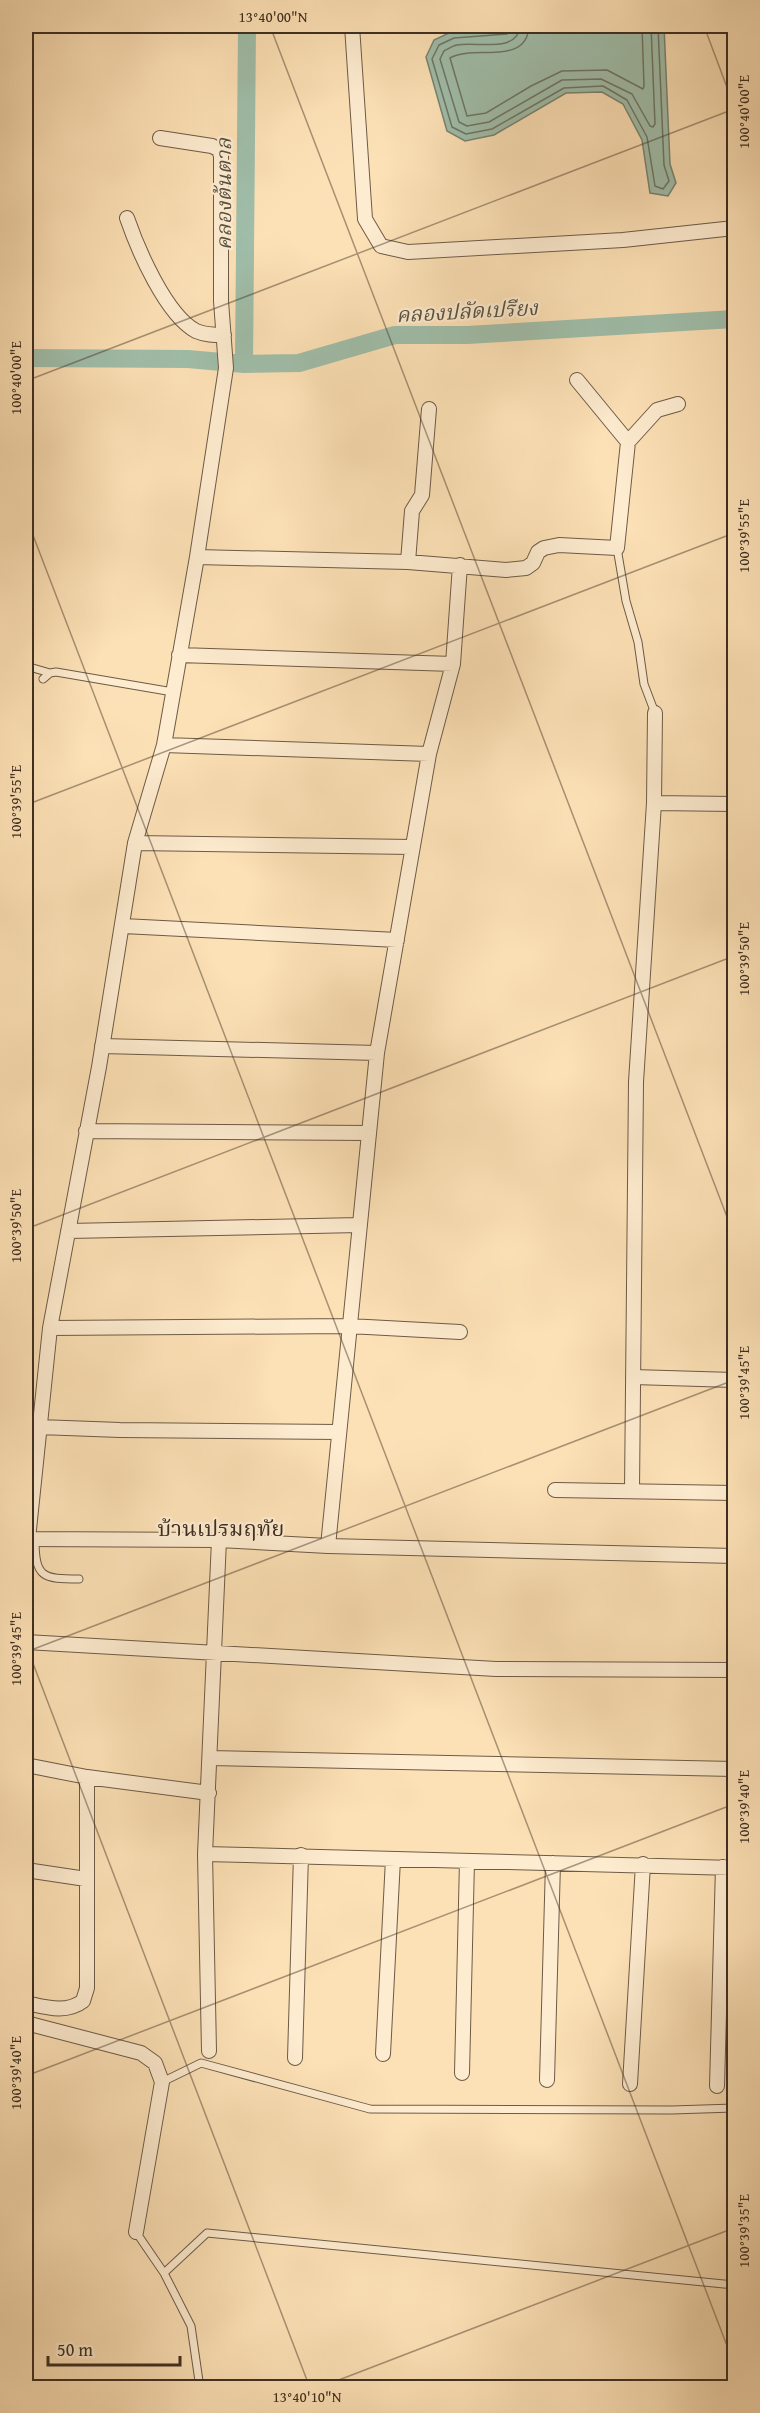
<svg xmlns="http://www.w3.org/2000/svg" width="760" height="2413" font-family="'Gentium Book Plus','Noto Serif Thai',serif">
  <rect width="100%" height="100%" fill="#fde1b6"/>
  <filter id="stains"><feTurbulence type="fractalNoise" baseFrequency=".00333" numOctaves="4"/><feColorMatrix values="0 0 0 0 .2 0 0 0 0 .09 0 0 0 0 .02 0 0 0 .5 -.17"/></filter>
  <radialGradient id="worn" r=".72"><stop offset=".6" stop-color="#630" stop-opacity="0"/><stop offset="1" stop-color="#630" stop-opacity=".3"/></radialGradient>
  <path fill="#a0beaa" stroke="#788473" stroke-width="1.5" d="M520 26H664L670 164 676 183 668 196 650 193 642 140 623 104 602 92 566 93 494 135 465 141 447 131 426 57 434 40 453 31 495 30Z"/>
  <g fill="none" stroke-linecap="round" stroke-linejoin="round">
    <path stroke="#6e7666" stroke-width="1.5" d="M512 26 511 31 507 34 454 38 439 45 432 59 452 127 466 134 492 129 564 88 603 86 627 100 647 137 655 186 663 189 669 181 664 165 658 26
      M520 26C518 54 475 41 457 45 452 46 448 49 444 51L440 59 459 122 467 126 489 122 562 80 601 79 632 94 650 126 653 127 655 124 651 26
      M529 26C527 67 473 44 450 58L467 116 486 113 531 86 562 71 607 70 643 89 644 86 642 26"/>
    <path stroke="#a0beaa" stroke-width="18" d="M26 358 188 359 244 364 299 363 395 335H467L734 319
      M244 364 247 26"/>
    <g stroke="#6d5b46" stroke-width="9">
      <path id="service" d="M617 548 626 601 638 642 644 684 655 713
        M26 666 50 673
        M43 679 50 673 56 672 173 692
        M35 1539C35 1578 43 1579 79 1579
        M162 2082 201 2063 370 2109 672 2110 734 2108
        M136 2232 164 2273 191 2326 200 2388
        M164 2273 207 2233 734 2285
        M101 2386 105 2388"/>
    </g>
    <g stroke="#6d5b46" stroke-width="16">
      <path id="minor" d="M352 26 365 219 381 246 408 252 623 240 734 228
        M127 218C138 250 166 315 196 331 205 335 214 335 224 335
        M628 442 657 410 678 404
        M197 557 408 562 506 570 526 568 533 563 538 552 544 548 559 545 617 548 628 442 577 380
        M408 562 412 511 422 495 429 409
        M179 655 453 664
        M164 745 429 754
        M654 803 734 804
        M135 843 413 847
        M123 926 397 940
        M102 1046 377 1053
        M86 1131 369 1133
        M68 1231 359 1225
        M50 1328 349 1326 460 1332
        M633 1377 734 1380
        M39 1427 120 1430 339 1432
        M555 1490 734 1493
        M632 1490 636 1082 654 803 655 713
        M26 1539 219 1540 328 1546 734 1556
        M28 1539 50 1328 99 1067 135 843 164 745 197 557 226 368 221 301V155L218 149 212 146 160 138
        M328 1546 377 1053 429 754 453 664 460 565
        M26 1642 496 1669 734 1670
        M210 1758 734 1769
        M26 1765 87 1777 209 1793
        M205 1854 734 1868
        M26 1870 86 1879
        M26 2003C45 2007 66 2014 83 2001L87 1988V1777
        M26 2023 141 2053 155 2063 162 2082 136 2232
        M209 2051 205 1854 219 1540
        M383 2054 393 1859
        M295 2058 301 1855
        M462 2073 467 1861
        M547 2080 553 1863
        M630 2084 643 1864
        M717 2086 723 1867"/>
    </g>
    <use href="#service" stroke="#feecd0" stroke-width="7"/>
    <use href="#minor" stroke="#feecd0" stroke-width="14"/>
  </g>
  <path fill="none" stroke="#3d2e21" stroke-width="1.5" stroke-opacity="0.45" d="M270 26 734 1235M704 26 734 106M26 381 734 109M26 517 734 2364M26 805 734 533M26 1229 734 956M26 1645 310 2388M26 1652 734 1380M26 2076 734 1804M318 2388 734 2228"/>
  <g text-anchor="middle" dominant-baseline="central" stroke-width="4.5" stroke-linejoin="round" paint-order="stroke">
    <g font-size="21" font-style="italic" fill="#565243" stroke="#feecd0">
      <text transform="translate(223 194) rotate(-90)">คลองต้นตาล</text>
      <text transform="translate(467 311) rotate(-3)">คลองปลัดเปรียง</text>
    </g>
    <g font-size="22" fill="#3d2e21" stroke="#feecd0">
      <text x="221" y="1528">บ้านเปรมฤทัย</text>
    </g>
  </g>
  <rect width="760" height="2413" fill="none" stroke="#fde1b6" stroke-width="66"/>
  <path d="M48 2356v9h132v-9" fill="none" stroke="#3d2e21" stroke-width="3"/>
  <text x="57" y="2356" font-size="18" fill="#3d2e21" stroke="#feecd0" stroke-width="4.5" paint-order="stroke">50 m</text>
  <rect x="33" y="33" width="694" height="2347" fill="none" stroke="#3d2e21" stroke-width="2"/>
  <g font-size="15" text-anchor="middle" fill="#3d2e21">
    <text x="273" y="22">13°40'00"N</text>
    <text transform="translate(744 112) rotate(-90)" y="5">100°40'00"E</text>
    <text transform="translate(16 378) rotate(-90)" y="5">100°40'00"E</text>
    <text transform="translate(744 536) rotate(-90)" y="5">100°39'55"E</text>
    <text transform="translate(16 802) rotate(-90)" y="5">100°39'55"E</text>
    <text transform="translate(744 959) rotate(-90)" y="5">100°39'50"E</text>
    <text transform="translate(16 1226) rotate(-90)" y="5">100°39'50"E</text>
    <text transform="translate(744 1383) rotate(-90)" y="5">100°39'45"E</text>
    <text transform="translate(16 1649) rotate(-90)" y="5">100°39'45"E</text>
    <text transform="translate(744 1807) rotate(-90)" y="5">100°39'40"E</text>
    <text transform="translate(16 2073) rotate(-90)" y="5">100°39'40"E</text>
    <text transform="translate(744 2231) rotate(-90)" y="5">100°39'35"E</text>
    <text x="307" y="2402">13°40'10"N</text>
  </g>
  <rect width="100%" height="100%" filter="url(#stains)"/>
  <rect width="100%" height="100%" fill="url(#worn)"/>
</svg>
